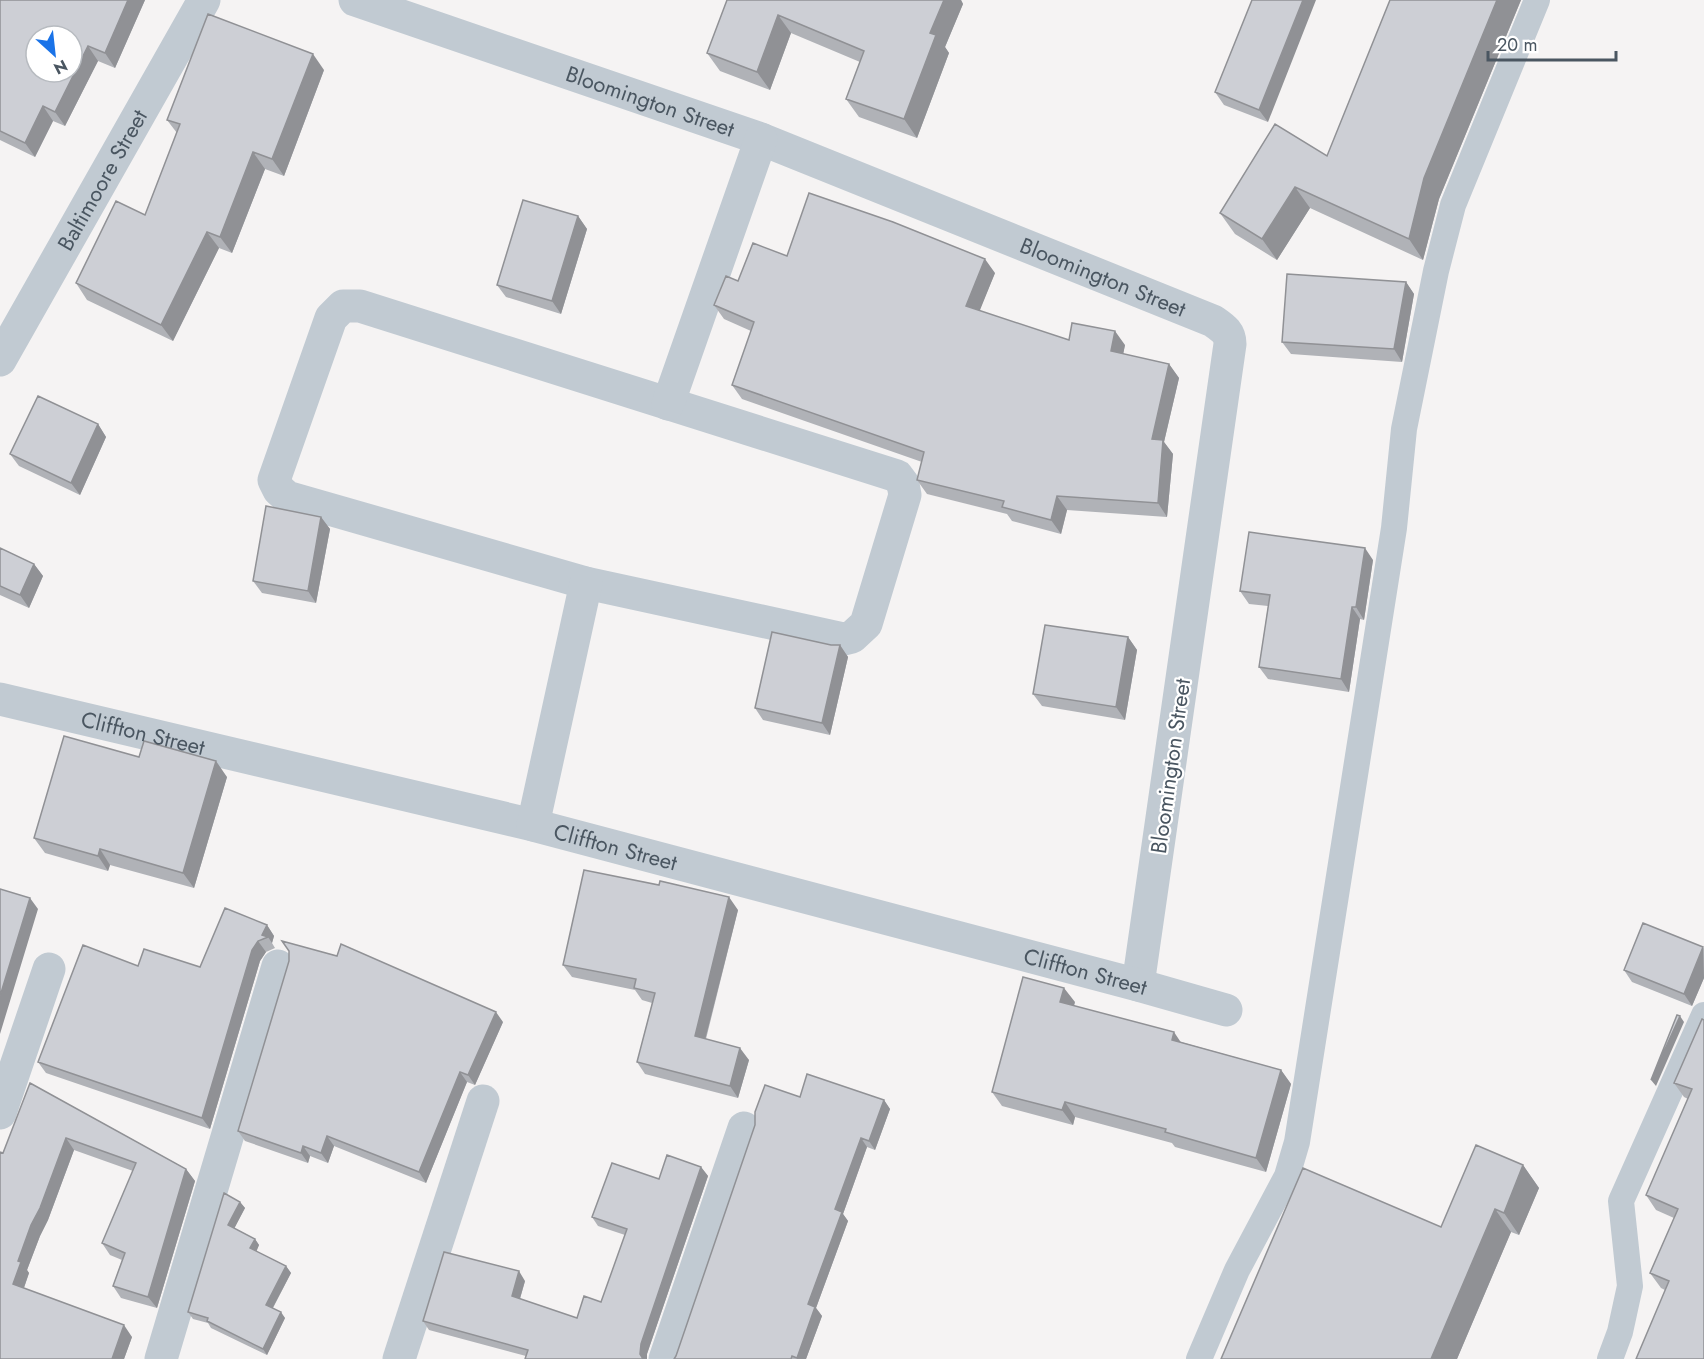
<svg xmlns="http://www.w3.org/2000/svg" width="1704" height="1359" font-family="Jost,sans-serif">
  <rect width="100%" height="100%" fill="#f5f3f3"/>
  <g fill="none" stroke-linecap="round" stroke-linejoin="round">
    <path stroke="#c1cad2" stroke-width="26" d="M1199 1359 1237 1270 1287 1176 1297 1142 1394 528 1404 429 1436 271 1453 205 1537 0
      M1610 1359 1620 1332 1630 1286 1621 1201 1704 1015"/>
    <g stroke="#c1cad2" stroke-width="33">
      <path id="s1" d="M355 0 761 139 1213 321C1223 328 1230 332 1230 344L1138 985"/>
      <path d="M343 306H360L897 476 903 484 905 495 866 624 852 637 844 639 586 583 287 497 279 490 274 480 331 318Z"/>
      <path id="s2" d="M0 360 204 0"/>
      <path d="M668 404 761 139"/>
      <path id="s3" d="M0 699 533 825 1138 985 1226 1010"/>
      <path d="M533 825 586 583"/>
      <path d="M0 1113 49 969"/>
      <path d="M161 1359 278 966"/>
      <path d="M399 1359 483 1101"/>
      <path d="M665 1359 744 1128"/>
    </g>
  </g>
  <path fill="#b0b2b7" d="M0 0H145L115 68 98 61 65 126 53 121 35 157 0 140Z
    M727 0H961L963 4 945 47 949 53 917 138 859 117 846 99 860 62 791 33 770 90 720 71 707 53Z
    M1252 0 1268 122 1224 105 1215 92Z
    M1390 0H1521L1439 199 1423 260 1310 208 1277 260 1235 234 1220 213 1327 156Z
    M324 70 284 176 265 169 232 253 219 248 173 341 87 300 76 283 145 215 177 133 167 120Z
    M578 216 587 229 561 314 506 297 497 285Z
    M787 256 995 273 979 311 1069 340 1125 345 1123 354 1169 364 1179 378 1164 442 1173 454 1167 517 1067 510 1061 534 1012 521 1007 514 927 494 917 480 922 462 742 399 732 385 751 331 724 319 714 305 738 281Z
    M1406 282 1414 294 1402 362 1291 354 1282 342Z
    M98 424 106 437 80 495 19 466 10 454Z
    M321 517 330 529 316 603 262 593 253 581Z
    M0 548 34 564 43 576 29 608 0 595Z
    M1373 560 1364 620 1360 619 1349 692 1268 679 1259 667 1268 606 1249 604 1240 591Z
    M1128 637 1137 650 1125 720 1042 706 1033 694Z
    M831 645H840L848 657 830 735 763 720 755 708Z
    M139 757 227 777 194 888 110 865 108 871 45 853 34 838Z
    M738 910 706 1039 749 1060 738 1098 645 1074 637 1062 652 1003 642 1000 635 990 572 977 563 965Z
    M267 925 274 936 272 943 275 948 266 952 260 961 210 1129 46 1073 38 1062 138 966 200 967Z
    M1704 948V978L1692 1006 1632 982 1624 970Z
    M1075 1002 1074 1006 1181 1042 1281 1070 1291 1084 1266 1172 1175 1147 1172 1143 1075 1117 1073 1125 1002 1106 992 1092Z
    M1702 1019 1704 1359 1665 1290 1661 1288 1650 1273 1674 1218 1656 1210 1646 1195 1688 1099 1684 1097 1674 1083Z
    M503 1022 475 1085 467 1082 426 1183 334 1146 328 1163 310 1156 308 1163 245 1141 238 1131Z
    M30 1083 186 1169 195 1181 157 1308 121 1298 113 1286 122 1260 110 1255 102 1243 133 1171 74 1150 48 1220 40 1236 27 1270 29 1273 24 1288 132 1337 124 1359H0L3 1153Z
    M800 1097 884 1100 890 1109 875 1150 867 1147 843 1214 848 1221 816 1308 822 1316 806 1359H674Z
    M1523 1165 1539 1188 1519 1235 1511 1232 1457 1359H1221L1441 1227Z
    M701 1167 708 1176 647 1354 526 1356 429 1330 423 1321 525 1281 520 1299 577 1318 601 1302 625 1235 598 1226 592 1217 659 1179Z
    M240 1202 245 1208 234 1228 255 1239 259 1245 256 1251 286 1266 291 1273 273 1308 285 1318 267 1355 211 1328 208 1323 193 1319 188 1312Z"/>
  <path fill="#909195" d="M128 0H145L115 68 105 53Z
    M944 0H961L963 4 945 47 949 53 917 138 904 119 930 33Z
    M1303 0H1316L1268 122 1259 110Z
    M1497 0H1521L1439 199 1423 260 1409 239 1424 178Z
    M778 15 791 33 770 90 757 72Z
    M88 46 98 61 65 126 55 112Z
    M313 54 324 70 284 176 272 159Z
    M43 106 53 121 35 157 25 143Z
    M253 152 265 169 232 253 220 237Z
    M1295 187 1310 208 1277 260 1262 239Z
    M578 216 587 229 561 314 552 301Z
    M207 232 219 248 173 341 161 325Z
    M985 259 995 273 976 320 966 306Z
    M1406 282 1414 294 1402 362 1394 349Z
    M1115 331 1125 345 1121 365 1111 351Z
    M1169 364 1179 378 1164 442 1173 454 1167 517 1158 503 1152 439Z
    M98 424 106 437 80 495 71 483Z
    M1057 496 1067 510 1061 534 1051 520Z
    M321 517 330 529 316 603 308 591Z
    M1365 548 1373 560 1364 620 1356 607Z
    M34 564 43 576 29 608 20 595Z
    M1352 607 1360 619 1349 692 1341 679Z
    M1128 637 1137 650 1125 720 1116 707Z
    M840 645 848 657 830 735 822 723Z
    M216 761 227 777 194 888 183 873Z
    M100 849 110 865 108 871 98 856Z
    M729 897 738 910 703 1048 695 1036Z
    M30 898 38 909 0 1034V996Z
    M267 925 274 936 272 943 268 937 262 935Z
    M258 941 266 952 260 961 210 1129 202 1118 252 950Z
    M1703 947 1704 978 1692 1006 1684 994Z
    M1064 988 1075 1002 1070 1017 1060 1002Z
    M496 1012 503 1022 475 1085 468 1075Z
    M1680 1016 1684 1022 1656 1086 1651 1080Z
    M1174 1032 1184 1047 1172 1040Z
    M740 1048 749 1060 738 1098 730 1086Z
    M1281 1070 1291 1084 1266 1172 1256 1158Z
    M460 1072 467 1082 426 1183 419 1172Z
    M884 1100 890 1109 875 1150 869 1141Z
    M1065 1102 1075 1117 1073 1125 1062 1110Z
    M327 1136 334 1146 328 1163 321 1153Z
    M66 1138 74 1150 48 1220 40 1236 27 1270 29 1273 21 1296 13 1284 18 1261 31 1225Z
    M861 1138 867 1147 843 1214 848 1221 816 1308 822 1316 806 1359H797V1358L808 1304 835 1209Z
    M303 1146 310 1156 308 1163 301 1153Z
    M1523 1165 1539 1188 1519 1235 1504 1213Z
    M701 1167 708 1176 647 1354V1359H643L640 1354 641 1344Z
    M186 1169 195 1181 157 1308 148 1297Z
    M240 1202 245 1208 233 1231 228 1225Z
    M1495 1209 1511 1232 1457 1359H1431Z
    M255 1239 259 1245 255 1255 250 1248Z
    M286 1266 291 1273 271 1311 266 1305Z
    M519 1271 525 1281 518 1305 512 1296Z
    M281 1312 285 1318 267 1355 263 1349Z
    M124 1325 132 1337 124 1359H112Z"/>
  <path fill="#cdcfd5" stroke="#909195" stroke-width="1.5" fill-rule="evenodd" d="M0 0H128L105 53 88 46 55 112 43 106 25 143 0 131ZM36 36H72V72H36Z
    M727 0H944L930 33 936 35 904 119 846 99 864 51 778 15 757 72 707 53Z
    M1252 0H1303L1259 110 1215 92Z
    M1390 0H1497L1424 178 1409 239 1295 187 1262 239 1220 213 1275 124 1327 156Z
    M208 14 313 54 272 159 253 152 220 237 207 232 161 325 76 283 116 201 145 215 180 124 167 120Z
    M809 193 893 222 985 259 966 306 1069 340 1072 323 1115 331 1111 351 1169 364 1152 439 1163 440 1158 503 1057 496 1051 520 1002 507 1004 501 917 480 924 452 732 385 754 322 714 305 726 276 738 281 753 243 787 256Z
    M523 200 578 216 552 301 497 285Z
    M1287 274 1406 282 1394 349 1282 342Z
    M38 396 98 424 71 483 10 454Z
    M266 506 321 517 308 591 253 581Z
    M1249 532 1365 548 1356 607H1352L1341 679 1259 667 1270 595 1240 591Z
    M0 548 34 564 20 595 0 586Z
    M1045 625 1128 637 1116 707 1033 694Z
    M772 632 831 645H840L822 723 755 708Z
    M64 736 139 757 144 741 216 761 183 873 100 849 98 856 34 838Z
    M584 870 659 885 660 881 729 897 695 1036 740 1048 730 1086 637 1062 655 993 634 988 636 979 563 965Z
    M0 889 30 898 0 996Z
    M225 908 267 925 262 935 268 937 258 941 252 950 202 1118 38 1062 83 945 138 966 144 949 200 967Z
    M1643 923 1703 947 1684 994 1624 970Z
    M282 941 337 956 341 944 496 1012 468 1075 460 1072 419 1172 327 1136 321 1153 303 1146 301 1153 238 1131 289 961V951Z
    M1023 977 1064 988 1060 1002 1174 1032 1172 1040 1281 1070 1256 1158 1165 1132 1166 1129 1065 1102 1062 1110 992 1092Z
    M1677 1015 1680 1016 1651 1080Z
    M1702 1019 1704 1020V1359H1636L1669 1281 1650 1273 1678 1209 1646 1195 1692 1089 1674 1083Z
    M807 1074 884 1100 869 1141 861 1138 835 1209 842 1212 808 1304 815 1307 797 1358 792 1356 791 1359H674L676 1356 755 1125V1112L765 1085 800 1097Z
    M30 1083 186 1169 148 1297 113 1286 125 1253 102 1243 136 1163 66 1138 40 1208 31 1225 18 1261 21 1262 13 1284 124 1325 112 1359H0V1152L3 1153Z
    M1476 1145 1523 1165 1504 1213 1495 1209 1431 1359H1221L1303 1168 1441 1227Z
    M667 1155 701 1167 641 1344 640 1354 643 1359H525L528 1350 423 1321 444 1252 519 1271 512 1296 577 1318 584 1296 601 1302 627 1229 592 1217 612 1163 659 1179Z
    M224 1193 240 1202 228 1225 255 1239 250 1248 286 1266 266 1305 281 1312 263 1349 207 1321 208 1318 188 1312Z"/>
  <g text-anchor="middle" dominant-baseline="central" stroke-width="4.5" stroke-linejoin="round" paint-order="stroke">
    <g font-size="22" fill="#4a5661" stroke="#fff">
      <text stroke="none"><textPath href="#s1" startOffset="312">Bloomington Street</textPath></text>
      <text stroke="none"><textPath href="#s2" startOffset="207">Baltimoore Street</textPath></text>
      <text stroke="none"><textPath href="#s1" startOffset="798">Bloomington Street</textPath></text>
      <text stroke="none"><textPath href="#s3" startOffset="147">Cliffton Street</textPath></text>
      <text transform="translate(1170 766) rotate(-82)">Bloomington Street</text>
      <text stroke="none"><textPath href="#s3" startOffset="633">Cliffton Street</textPath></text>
      <text stroke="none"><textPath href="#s3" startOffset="1119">Cliffton Street</textPath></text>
    </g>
  </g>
  <g transform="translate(54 54) rotate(153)"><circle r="28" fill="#ffffff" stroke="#b7bbc0" stroke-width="1.5"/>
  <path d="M0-4.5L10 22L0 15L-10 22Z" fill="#1a73e8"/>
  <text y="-9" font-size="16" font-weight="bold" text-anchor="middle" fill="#4a5661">N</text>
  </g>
  <path d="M1488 51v9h128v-9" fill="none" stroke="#4a5661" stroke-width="3"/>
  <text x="1497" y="51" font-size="18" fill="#4a5661" stroke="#ffffff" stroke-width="4.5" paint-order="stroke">20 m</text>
</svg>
